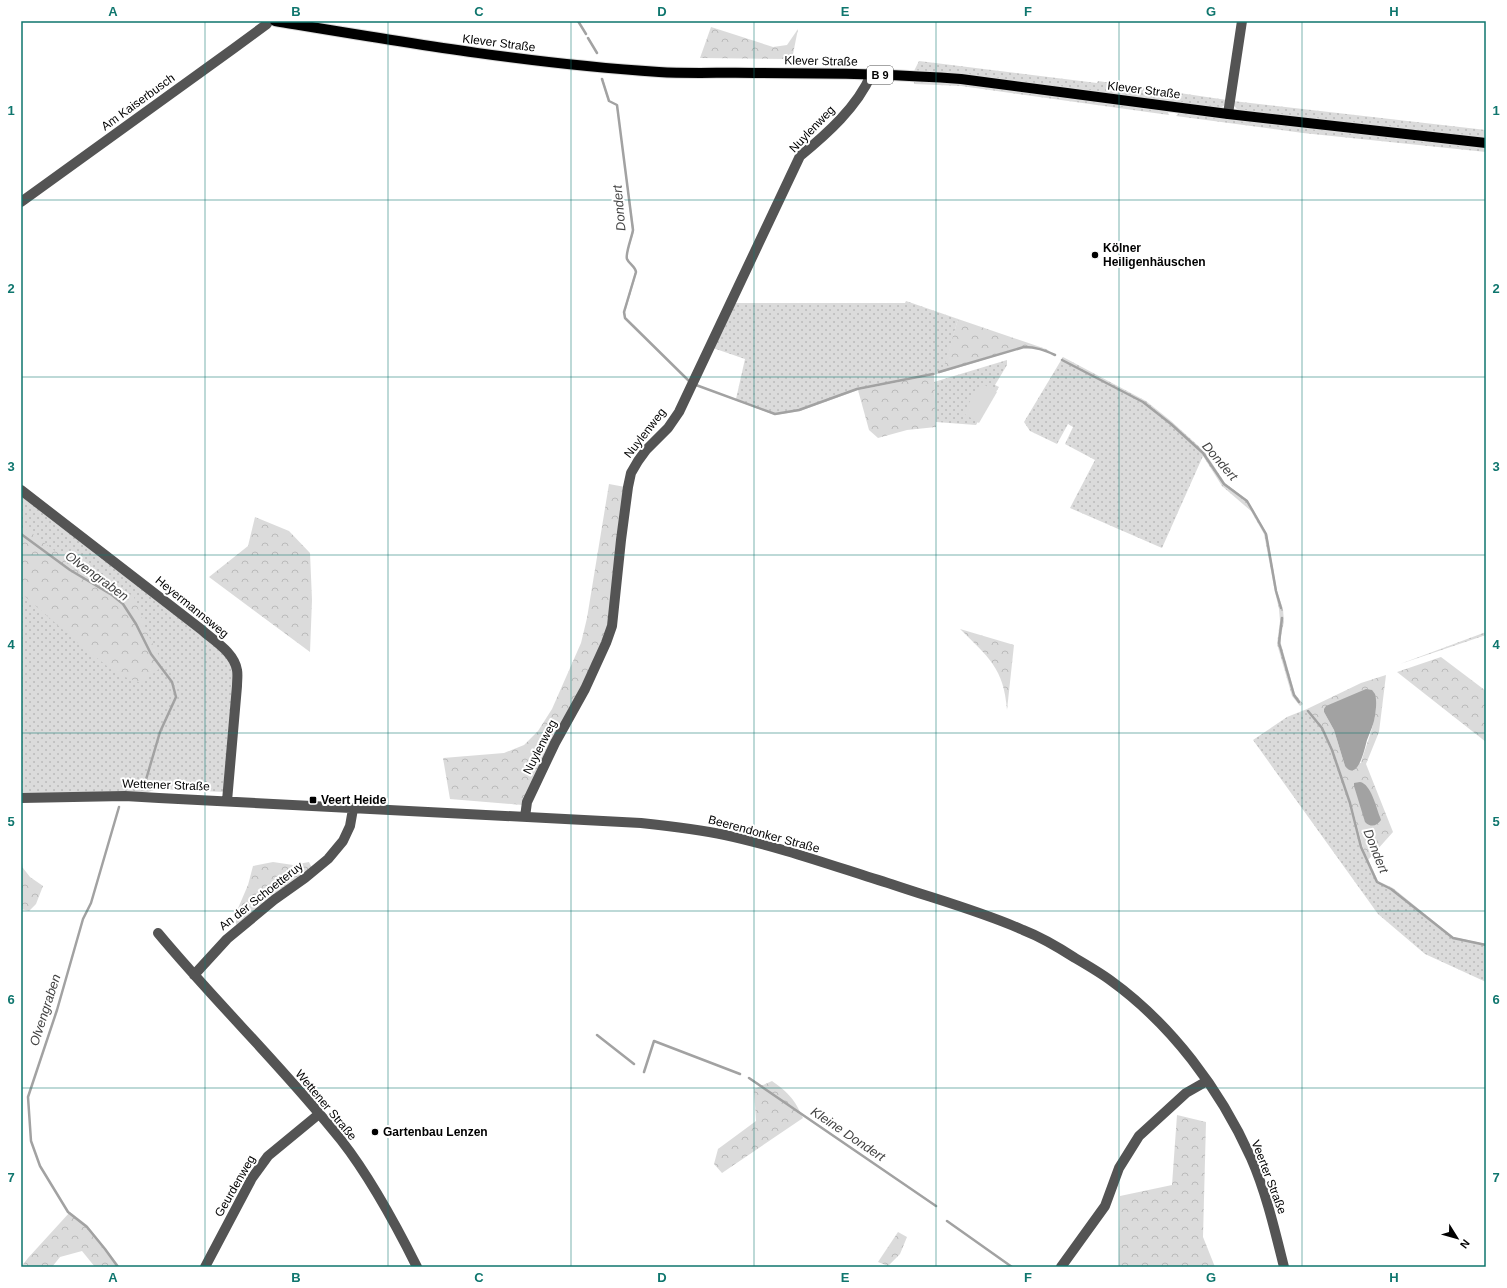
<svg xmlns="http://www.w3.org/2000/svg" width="1507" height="1288" font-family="Helvetica,sans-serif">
  <defs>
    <pattern id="grass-dots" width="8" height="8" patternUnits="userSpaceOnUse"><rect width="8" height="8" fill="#dbdbdb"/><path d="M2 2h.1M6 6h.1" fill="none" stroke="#bababa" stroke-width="1.8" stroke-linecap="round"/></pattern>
    <pattern id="forest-crowns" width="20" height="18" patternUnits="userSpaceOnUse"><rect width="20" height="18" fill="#dbdbdb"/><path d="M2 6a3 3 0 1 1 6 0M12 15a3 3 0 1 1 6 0" fill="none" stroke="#bababa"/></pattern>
  </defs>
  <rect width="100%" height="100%" fill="#fff"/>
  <path fill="url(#grass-dots)" d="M919 61 1097 83 1098 81 1227 100 1225 105 1220 108 970 75 914 71Z
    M601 78H603L609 101 617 104 634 230C633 237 626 254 628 259 630 264 636 267 637 272L625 313 626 318 690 381 689 382 625 318 623 313 635 272C634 266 629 264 626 259 625 255 632 237 632 230L620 131 616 105 608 101Z
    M914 80 963 83 1167 110 1169 115 961 86 914 84Z
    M1233 101 1486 130V139L1239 111 1235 107Z
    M1180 112 1486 148V152L1303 133 1176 116Z
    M906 301 958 319 944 370 1025 346 1046 349 1056 355 1055 356C1045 350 1036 348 1025 347L934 375 858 390 800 411 775 415 695 385 736 399 745 359 713 348 735 303H905Z
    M1063 357 1146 401 1171 421 1204 451 1225 483 1248 501 1267 534 1277 591 1283 609 1284 622 1281 635V644L1295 694 1303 704 1300 706 1292 696 1277 644 1280 621 1279 609 1275 592 1264 534 1251 511 1222 486 1203 456 1162 548 1070 508 1095 460 1065 444 1073 427 1068 424 1057 444 1030 431 1024 422Z
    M1007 360V365L995 385 999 387 976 425 936 422 934 382Z
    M21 493 225 653 234 670 225 792 157 789 125 800 21 801Z
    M1486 632V635L1400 664Z
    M1307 709 1322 726 1332 747 1351 803 1363 848 1378 881 1393 888 1453 937 1486 944V982L1425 954 1378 914 1253 740 1287 717Z"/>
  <path fill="url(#forest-crowns)" fill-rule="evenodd" d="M711 27 773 47 787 45 798 29 792 59 700 58Z
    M958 319 1046 349 1025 346 943 370Z
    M934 375 936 427 907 430 878 438 869 430 858 390Z
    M609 484 625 487 610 625 604 641 523 805 450 799 443 758 504 753 524 745 538 731 552 709 581 643 587 618Z
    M255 517 289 531 310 553 312 600 310 652 209 577 248 546Z
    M21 525 55 551 109 580 134 597 149 637 164 665 141 683 117 674 77 642 21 593Z
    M960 629 1014 645 1007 710C1004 668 988 657 960 629Z
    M1441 657 1486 691V742L1397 672Z
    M1386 675 1379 732 1366 764 1393 832 1368 860 1363 848 1351 803 1332 747 1322 726 1307 709 1361 683ZM1371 690C1385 704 1365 746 1361 763L1345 766 1334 730 1324 712Z
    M21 855 23 868 30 877 43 886 36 904 29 911 21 909Z
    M273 862 293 865 309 862 312 868 236 925V913L248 885 253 866Z
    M772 1081C789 1093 795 1100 803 1118L722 1173 714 1164 718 1149 756 1121 754 1089Z
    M1177 1115 1206 1122 1203 1237 1215 1267H1119L1120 1196 1172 1185Z
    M70 1212 87 1225 120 1267H95L82 1251 60 1257 52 1267H21L28 1258Z
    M898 1232 907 1237 900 1254 888 1266 878 1262Z"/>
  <path fill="#dbdbdb" d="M981 383 997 392 979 423 963 413Z"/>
  <path fill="#a2a2a2" d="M1366 689 1372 690 1375 694C1377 701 1376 709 1375 716 1374 724 1370 732 1367 740 1365 747 1358 783 1345 766L1334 730 1324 712V709L1326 706Z
    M1360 782C1371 784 1376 807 1380 817L1381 820C1377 826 1371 828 1365 822L1354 786V783Z"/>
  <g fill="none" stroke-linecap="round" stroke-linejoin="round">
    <path stroke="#a2a2a2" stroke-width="2.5" d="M578 21 586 34
      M588 38 597 53
      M602 79 609 101 617 105 633 230C632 237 625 254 627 259 629 264 635 266 636 272L624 312 625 318 689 381
      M1062 360 1143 402 1171 424 1203 453 1224 484 1247 501 1266 534 1276 591 1281 608
      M939 372 1024 347C1036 347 1044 350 1055 355
      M696 385 775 414 799 410 857 389 933 374
      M21 534 70 570 112 595 123 604 136 624 151 654 172 682 176 697 160 732 145 783 128 782
      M1282 618 1279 643 1294 695 1299 702
      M1308 711 1322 728 1332 750 1350 803 1361 847 1377 882 1391 889 1453 938 1486 945
      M597 1035 634 1064
      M644 1072 654 1041 740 1074
      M749 1078 936 1206
      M947 1221 1012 1267
      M118 1267 105 1249 87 1227 68 1212 40 1166 31 1141 28 1097 57 1010 83 919 91 903 119 807"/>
    <g stroke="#dbdbdb" stroke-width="12">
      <path id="major" d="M275 21C402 42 530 64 659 72 692 74 726 72 760 73 827 73 894 74 961 79L1228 114 1486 143"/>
    </g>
    <path stroke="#545454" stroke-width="10" d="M1228 114 1242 21
      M21 202 233 49 267 24V21
      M21 490 202 630C214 641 234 652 237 670 238 675 237 680 237 686L227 801
      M21 798 125 796 159 798 641 823C669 826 697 829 725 835 781 847 836 867 891 884 935 899 980 911 1023 930 1041 937 1058 947 1075 958 1087 965 1099 972 1110 980 1171 1024 1220 1089 1251 1158 1266 1192 1275 1231 1284 1267
      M525 817 527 802 555 743 585 689 606 643 612 626 621 540 628 487 631 473 638 461 646 450 668 428 679 412 800 156C827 134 857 107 871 75
      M158 933C217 1004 284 1068 341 1140 370 1177 396 1225 417 1267
      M194 975 227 939 274 900 305 878 328 859 343 841 350 826 353 809
      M205 1267 252 1178 268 1156 319 1114
      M1061 1267 1105 1206 1119 1168 1139 1136 1186 1093 1207 1081"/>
    <use href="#major" stroke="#000" stroke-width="10"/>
  </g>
  <path fill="none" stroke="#0f766e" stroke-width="1" stroke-opacity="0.55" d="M205 21V1267M388 21V1267M571 21V1267M754 21V1267M936 21V1267M1119 21V1267M1302 21V1267M21 200H1486M21 377H1486M21 555H1486M21 733H1486M21 911H1486M21 1088H1486"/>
  <g fill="#000" stroke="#fff" stroke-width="1.5">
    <circle cx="1095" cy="255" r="4"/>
    <rect x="309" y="796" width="8" height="8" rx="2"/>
    <circle cx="375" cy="1132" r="4"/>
  </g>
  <g text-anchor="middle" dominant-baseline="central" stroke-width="4" stroke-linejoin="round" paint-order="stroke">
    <rect fill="#fff" stroke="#4c4c4c" stroke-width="1" x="867" y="66" width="26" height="18" rx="3"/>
    <g font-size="11" font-weight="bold" fill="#000">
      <text x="880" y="75">B 9</text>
    </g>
    <g font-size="12" fill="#000" stroke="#fff">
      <text transform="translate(499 43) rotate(7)">Klever Straße</text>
      <text transform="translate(821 61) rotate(1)">Klever Straße</text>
      <text transform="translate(1144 90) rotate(7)">Klever Straße</text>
      <text transform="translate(138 102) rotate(-36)">Am Kaiserbusch</text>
      <text transform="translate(812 129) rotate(-46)">Nuylenweg</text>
      <text transform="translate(645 433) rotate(-52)">Nuylenweg</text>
      <text transform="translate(192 607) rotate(39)">Heyermannsweg</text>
      <text transform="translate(540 747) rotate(-63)">Nuylenweg</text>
      <text transform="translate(166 785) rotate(2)">Wettener Straße</text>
      <text transform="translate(764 834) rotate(15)">Beerendonker Straße</text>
      <text transform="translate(261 896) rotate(-38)">An der Schoetteruy</text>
      <text transform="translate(326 1105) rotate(50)">Wettener Straße</text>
      <text transform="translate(1269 1177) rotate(69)">Veerter Straße</text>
      <text transform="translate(235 1186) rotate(-60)">Geurdenweg</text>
    </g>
    <g font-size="12" font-weight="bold" fill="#000" stroke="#fff" text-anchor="start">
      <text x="1103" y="248">Kölner<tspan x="1103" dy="14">Heiligenhäuschen</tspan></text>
      <text x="321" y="800">Veert Heide</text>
      <text x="383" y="1132">Gartenbau Lenzen</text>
    </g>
    <g font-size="13" font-style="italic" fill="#434343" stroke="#fff">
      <text transform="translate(619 208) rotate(-95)">Dondert</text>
      <text transform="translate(1220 461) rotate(49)">Dondert</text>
      <text transform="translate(97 576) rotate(36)">Olvengraben</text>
      <text transform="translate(1376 851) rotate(68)">Dondert</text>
      <text transform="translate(45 1010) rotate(-72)">Olvengraben</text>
      <text transform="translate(848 1134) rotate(34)">Kleine Dondert</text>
    </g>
  </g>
  <rect width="1507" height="1288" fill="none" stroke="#ffffff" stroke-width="44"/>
  <g transform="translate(1457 1238) rotate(127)" stroke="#ffffff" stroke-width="3" paint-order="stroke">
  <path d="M0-3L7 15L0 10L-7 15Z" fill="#000000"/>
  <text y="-6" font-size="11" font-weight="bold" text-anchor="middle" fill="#000000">N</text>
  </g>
  <rect x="22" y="22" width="1463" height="1244" fill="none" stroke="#0f766e" stroke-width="1.5"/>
  <g font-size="13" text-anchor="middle" font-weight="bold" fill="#0f766e">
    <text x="113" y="16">A</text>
    <text x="296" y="16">B</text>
    <text x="479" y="16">C</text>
    <text x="662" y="16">D</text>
    <text x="845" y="16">E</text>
    <text x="1028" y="16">F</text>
    <text x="1211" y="16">G</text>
    <text x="1394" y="16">H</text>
    <text x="11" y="115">1</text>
    <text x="1496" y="115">1</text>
    <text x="11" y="293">2</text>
    <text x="1496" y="293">2</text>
    <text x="11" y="471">3</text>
    <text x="1496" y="471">3</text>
    <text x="11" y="649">4</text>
    <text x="1496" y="649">4</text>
    <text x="11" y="826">5</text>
    <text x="1496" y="826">5</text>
    <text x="11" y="1004">6</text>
    <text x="1496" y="1004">6</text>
    <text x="11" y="1182">7</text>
    <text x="1496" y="1182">7</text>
    <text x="113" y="1282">A</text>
    <text x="296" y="1282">B</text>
    <text x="479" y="1282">C</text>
    <text x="662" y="1282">D</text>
    <text x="845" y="1282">E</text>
    <text x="1028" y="1282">F</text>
    <text x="1211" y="1282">G</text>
    <text x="1394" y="1282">H</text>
  </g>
</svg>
